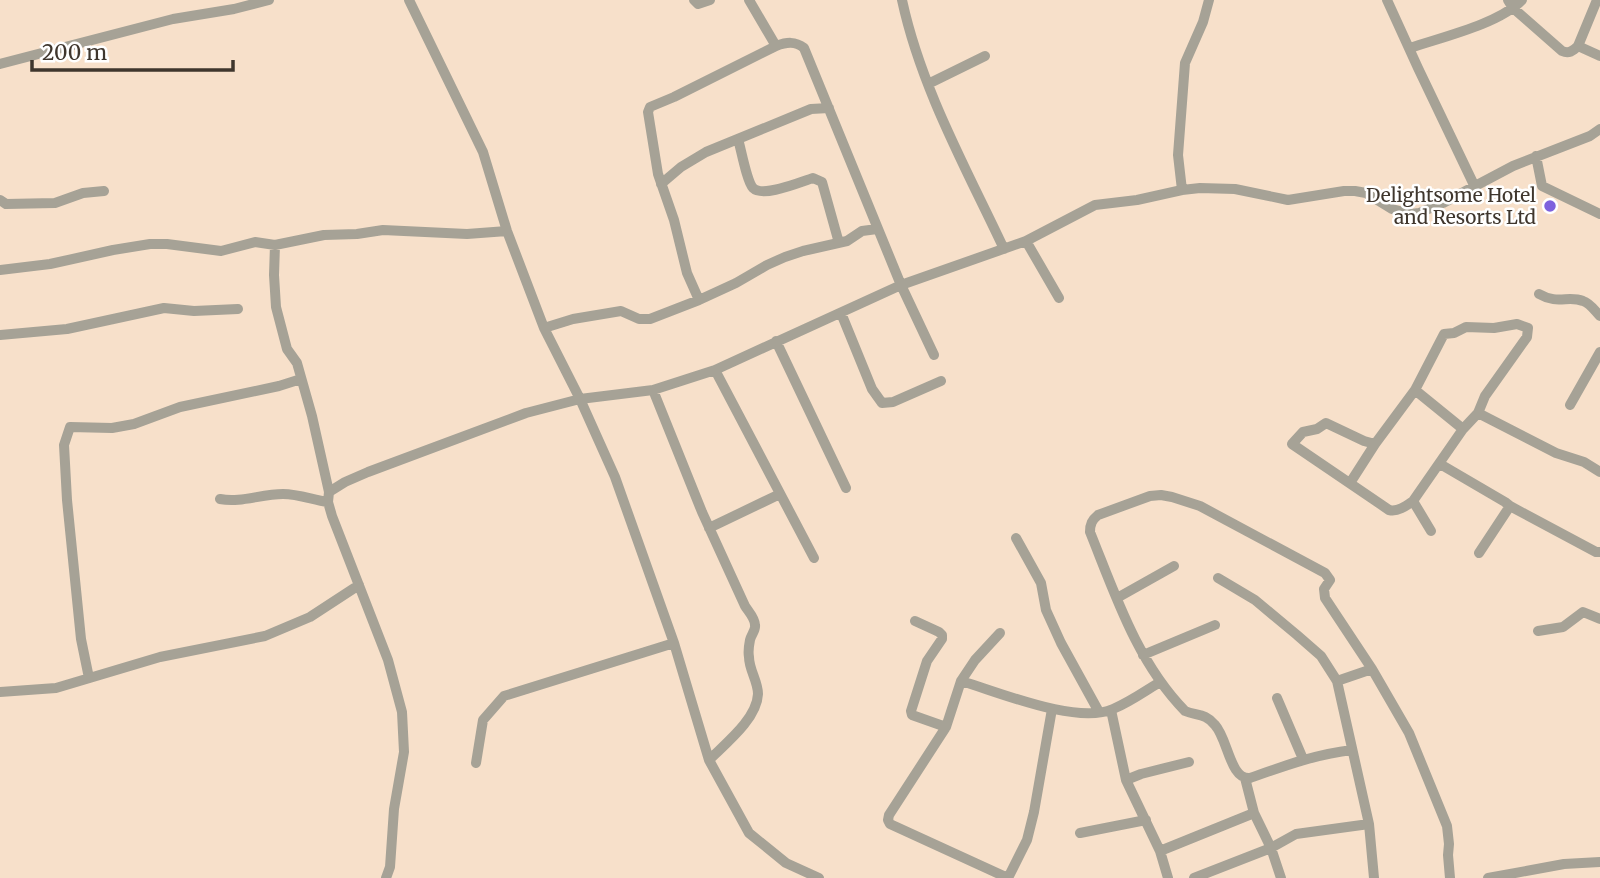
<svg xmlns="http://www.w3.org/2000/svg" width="1600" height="878" font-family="Merriweather,serif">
  <rect width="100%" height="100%" fill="#f7e0ca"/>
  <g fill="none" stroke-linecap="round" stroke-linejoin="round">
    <path stroke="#a6a296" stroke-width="10" d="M409 0 483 152 507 231 544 328 580 399 615 477 674 643 709 760 749 833 786 863 819 878
      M694 0 698 4 710 0
      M749 0 776 46
      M902 0C921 88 966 168 1004 249
      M1387 0 1418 68 1474 185
      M1508 0 1513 8 1562 51C1569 54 1573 51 1578 46
      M1597 0 1578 46 1600 56
      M1410 48C1442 37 1499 24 1522 0
      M0 64 173 19 234 9 269 0
      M928 84 985 56
      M738 139C741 149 747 182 753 188 763 198 800 182 813 178L822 182 839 243
      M1536 156 1542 186 1600 214
      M661 184 681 167 706 152 811 109 829 108
      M1182 190 1178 155 1185 63 1203 22 1209 0
      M0 200 6 204 55 203 83 193 104 191
      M1026 241 1059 298
      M275 245 274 275 276 307 287 349 297 363 312 416 329 492
      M0 270 50 264 113 250 150 244H167L221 251 255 242 275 245 324 235 357 234 383 230 467 234 507 231
      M1539 294C1558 305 1568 295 1583 301 1590 303 1595 311 1600 316
      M699 300 687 273 674 220 658 174 648 112 650 107 674 97 776 46C787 42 795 41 804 48L901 285 934 355
      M841 313 872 389 882 403 893 402 941 381
      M544 328 573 319 621 311 639 319H650L699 300 736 283 767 265 785 257 803 251 847 241 862 231 877 229
      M0 335 67 329 164 308 194 311 238 309
      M776 341 846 488
      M715 370 814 558
      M653 390 702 512 745 606C748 611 755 618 755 625 756 630 751 635 750 640 749 645 748 652 749 657 749 670 758 681 758 694 757 719 725 744 709 760
      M1415 390 1463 429
      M1570 405 1600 352
      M1478 413 1556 453 1584 462 1600 472
      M1440 464 1505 502 1510 506 1596 552H1600
      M1350 483 1375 444 1415 390 1444 334 1454 333 1466 327 1494 328 1517 324 1528 328 1527 337 1485 396 1478 413 1463 429 1413 501C1406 506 1398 512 1389 510L1292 444 1303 432 1317 429 1326 423 1364 441 1375 444
      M220 499C241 503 261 494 283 494 299 494 313 500 328 502
      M1413 501 1431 531
      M709 528 780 494
      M1016 538 1041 583 1046 610 1061 643 1099 712
      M1479 553 1510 506
      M1218 578 1255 600 1297 635 1321 656 1337 681 1369 824 1374 878
      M1117 598 1174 566
      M915 621 939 632 942 635V639L927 661 911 711 912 715 946 727
      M1538 631 1563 627 1583 612 1600 619
      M1000 633 975 660 961 681 946 727 889 815 888 820 890 824 1008 878 1027 840 1034 812 1052 709
      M1143 655 1215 625
      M89 678 81 639 67 500 64 445 70 427 112 428 134 424 180 407 279 386 301 379
      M961 681C999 692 1076 725 1113 709 1130 702 1145 691 1160 682
      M1337 681 1372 669
      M0 692 56 688 160 657 265 636 310 617 359 585
      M1277 698 1303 759
      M1111 710 1126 780 1160 851 1168 878
      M1352 750C1317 754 1284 766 1250 778 1230 780 1228 739 1215 725 1205 713 1197 716 1185 711 1137 662 1115 594 1090 532 1090 524 1092 520 1098 515L1150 496 1161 495 1172 497 1200 506 1325 573 1330 580 1324 589 1325 598 1372 669 1409 733 1447 826 1449 844 1448 855 1450 878
      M476 763 483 720 504 696 674 643
      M1245 778 1254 813 1271 848 1281 878
      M1126 780 1141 774 1189 762
      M1080 833 1146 820
      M1160 851 1254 813
      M386 878 390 867 394 809 404 752 402 712 388 660 332 516 328 502 329 492 345 482 368 472 526 413 580 399 653 390 715 370 901 285 1026 241 1095 205 1137 200 1182 190 1200 188 1235 189 1288 200 1344 191H1355L1366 193 1392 209 1411 214 1419 213 1443 203 1513 166 1590 136 1600 129
      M1194 878 1271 848 1296 834 1369 824
      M1488 878 1564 864 1600 862"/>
  </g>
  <circle fill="#7e62dd" stroke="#fff" stroke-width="2.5" cx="1550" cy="206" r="7"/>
  <g text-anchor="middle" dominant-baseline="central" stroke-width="5" stroke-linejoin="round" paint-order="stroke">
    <g font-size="19" fill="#3f362d" stroke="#fff" text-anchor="end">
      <text x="1536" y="195">Delightsome Hotel<tspan x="1536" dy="22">and Resorts Ltd</tspan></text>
    </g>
  </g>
  <path d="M32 60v10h201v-10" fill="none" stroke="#3f362d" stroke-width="3.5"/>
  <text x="42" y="60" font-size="21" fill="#3f362d" stroke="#ffffff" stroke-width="5" paint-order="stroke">200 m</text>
</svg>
